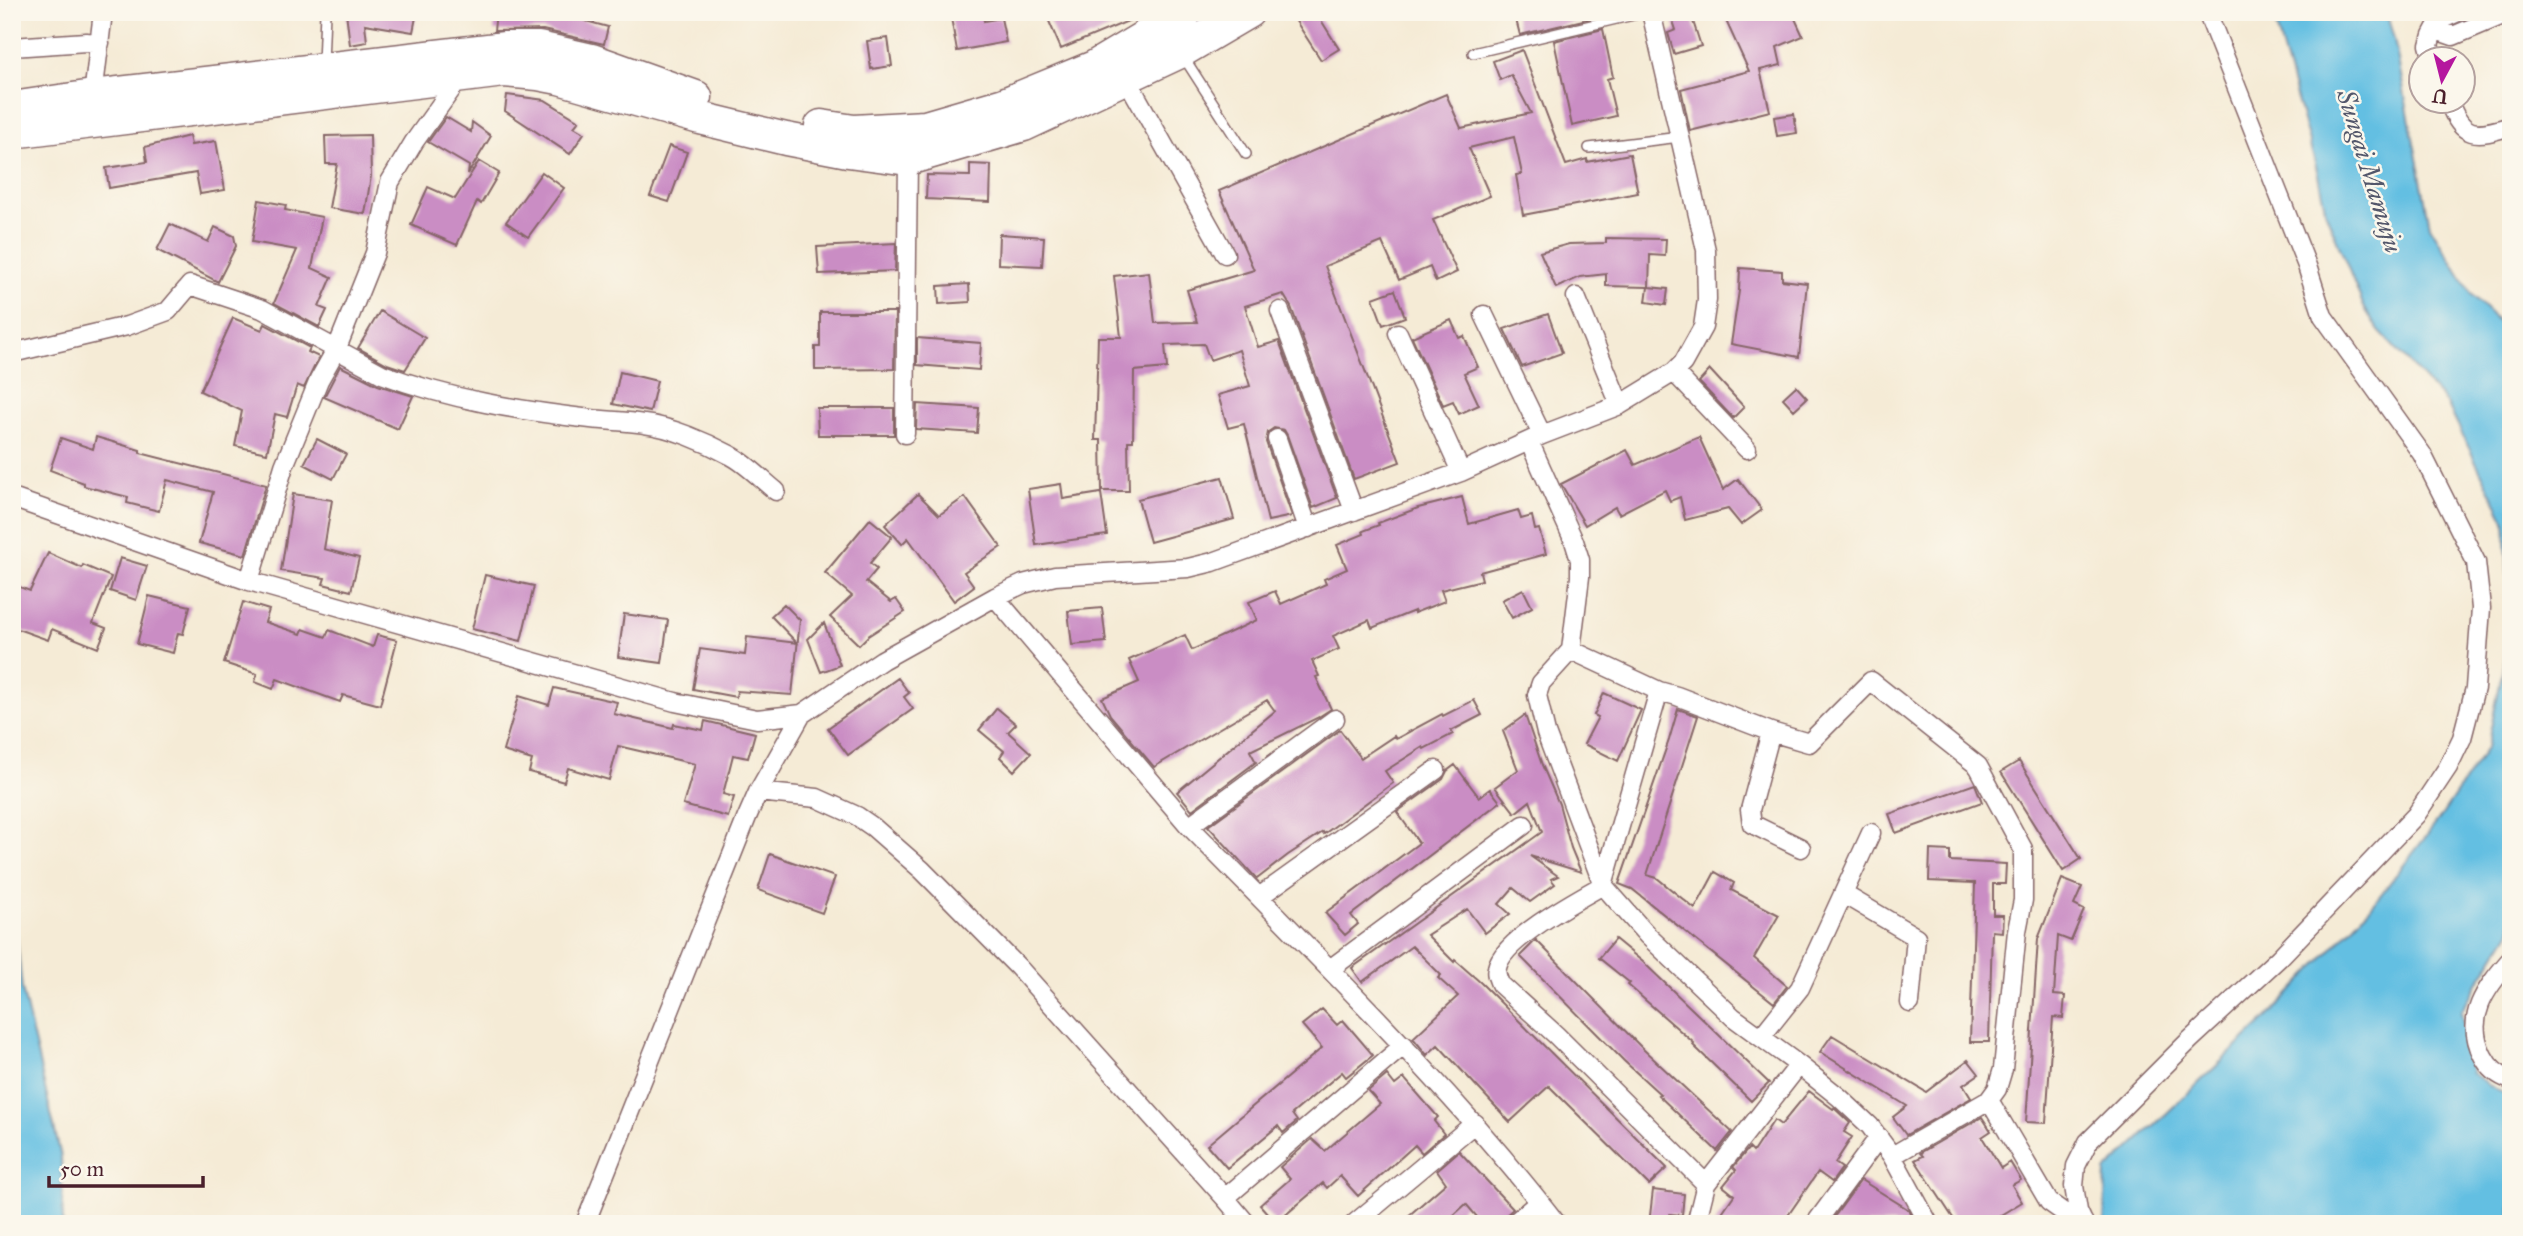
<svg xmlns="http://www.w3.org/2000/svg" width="2523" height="1236" font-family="'IM FELL Great Primer',serif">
  <rect width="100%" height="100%" fill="#fbf7ec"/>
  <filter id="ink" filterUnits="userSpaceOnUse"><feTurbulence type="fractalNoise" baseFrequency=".0143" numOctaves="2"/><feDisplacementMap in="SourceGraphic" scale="14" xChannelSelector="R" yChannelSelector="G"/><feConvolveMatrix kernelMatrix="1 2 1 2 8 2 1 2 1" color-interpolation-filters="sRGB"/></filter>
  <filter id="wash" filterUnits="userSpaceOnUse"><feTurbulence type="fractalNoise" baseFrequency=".00686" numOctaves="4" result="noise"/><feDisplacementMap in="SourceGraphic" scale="28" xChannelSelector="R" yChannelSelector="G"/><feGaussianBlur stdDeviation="1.57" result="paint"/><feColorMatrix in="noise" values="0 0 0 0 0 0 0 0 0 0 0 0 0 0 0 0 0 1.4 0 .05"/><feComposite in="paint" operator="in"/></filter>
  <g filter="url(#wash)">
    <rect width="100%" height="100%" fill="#f5ebd6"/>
    <path fill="#64bfe2" stroke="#576f86" stroke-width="2" d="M2272 12H2386L2394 39 2430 226 2472 295 2511 334V930L2461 1011 2472 1073 2511 1099V1224H2104L2106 1171 2266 1019 2371 907 2438 821 2487 747 2511 631 2505 520 2447 404 2379 331 2364 307 2326 213 2317 170Z
      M12 895 22 989 61 1157 63 1224H12Z"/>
    <g id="blocks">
      <path fill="#ca8dc4" d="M346 12H417L413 32 365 24 367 42 350 45Z
        M496 12 582 20 608 27 604 44 543 30 494 31Z
        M950 12H982L984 21 1001 18 1006 42 957 51Z
        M1045 12H1137L1138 17 1061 49Z
        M1290 12H1316L1339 49 1321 60Z
        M1514 12H1600V16L1520 35Z
        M1670 12H1690L1701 46 1674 54 1668 33 1676 30Z
        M1722 12H1792L1803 36 1777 47 1781 65 1760 70 1770 111 1690 131 1681 89 1749 71Z
        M1603 29 1613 77 1607 79 1616 116 1572 126 1554 41Z
        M888 38 892 66 871 69 867 41Z
        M1522 50 1566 165 1587 159V162L1630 154 1638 193 1523 215 1516 175 1522 174 1514 137 1469 148 1490 196 1433 220 1457 272 1436 282 1430 267 1399 280 1382 242 1325 266 1400 462 1354 479 1291 307 1283 294 1245 306 1258 347 1279 341 1337 498 1313 508 1287 435 1284 430 1274 428 1268 432 1266 442 1292 516 1268 521 1244 424 1228 428 1218 395 1250 386 1239 350 1210 360 1204 344 1165 345 1167 368 1134 371 1133 441H1128L1129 491H1102L1101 440H1095L1098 337H1121L1114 276 1149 272 1155 323 1197 322 1187 290 1254 270 1219 191 1446 94 1461 128 1531 113 1511 75 1500 80 1493 61Z
        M507 95 545 100 579 121 574 127 584 133 570 154 505 111Z
        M1794 114 1797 133 1777 136 1774 117Z
        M446 117 471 132 472 122 491 136 468 174 469 166 428 142Z
        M370 135 371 176 365 214 329 208 337 164H326L325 136Z
        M189 136 191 145 216 141 225 190 200 194 196 173 109 188 106 168 147 162 145 147Z
        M669 146 687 152 669 202 650 196Z
        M479 161 499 173 481 204 477 201 457 245 411 225 428 187 455 199Z
        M970 164 991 165 990 202 926 199 927 175 970 176Z
        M542 172 564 188 528 237 506 222Z
        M259 200 286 205 285 210 322 217 312 268 332 277 319 307 327 310 319 327 274 303 297 250 252 242Z
        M170 224 208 242 215 227 234 236 236 246 218 282 157 250Z
        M999 234 1044 237 1042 266 998 264Z
        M1606 238 1666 239 1665 256 1650 255 1649 287 1668 289 1666 305 1646 302 1648 287 1606 286V274L1580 277 1556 288 1540 252 1569 244 1606 243Z
        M896 243 895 271 819 274 817 247Z
        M1740 268 1782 271V280L1807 283 1799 357 1731 344 1739 291Z
        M969 284 970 302 939 304 938 286Z
        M1395 290 1405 317 1383 325 1373 298Z
        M380 311 425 338 405 370 387 364 358 348Z
        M820 312H895L894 369 815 370V347H820Z
        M1548 314 1562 353 1522 367 1504 329Z
        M233 318 262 330 265 324 310 348 308 352 319 357 304 388 297 385 287 417 275 414 267 453 235 446 242 411 200 391Z
        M1451 320 1459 338 1464 336 1478 367 1464 373 1479 405 1459 414 1453 401 1443 405 1412 337Z
        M917 338 981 343 979 370 917 365Z
        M340 366 378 385 413 396 398 429 324 397Z
        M1710 370 1744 407 1733 418 1699 382Z
        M620 372 657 381 650 412 613 404Z
        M1796 386 1807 398 1794 410 1783 398Z
        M917 404 979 408 977 433 916 429Z
        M817 408H894V435H818Z
        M96 437 140 450V453L266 485 245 555 199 543 213 492 167 480 159 511 127 503 128 497 84 486V483L50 470 61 438 93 449Z
        M1699 437 1723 490 1738 479 1762 510 1741 525 1728 509 1685 520 1680 497 1670 501 1665 490 1619 514 1615 507 1585 525 1561 484 1627 450 1635 465Z
        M317 439 346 454 333 479 304 464Z
        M1222 477 1234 519 1150 542 1138 499Z
        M1061 484 1063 499 1101 493 1107 535 1036 545 1028 489Z
        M293 494 332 500 324 549 359 558 351 591 323 584 325 578 281 571Z
        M918 494 939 515 965 497 1001 547 964 572 974 586 954 601 908 538 902 544 885 525Z
        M1462 497 1469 524 1518 510 1521 519 1532 516 1535 530 1539 529 1546 554 1480 572 1482 580 1441 590 1445 601 1414 613V611L1372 628 1369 620 1333 636 1339 649 1312 661 1319 676 1316 677 1331 709 1317 718 1250 751 1256 762 1192 810 1177 792 1275 711 1267 700 1154 767 1110 715 1102 698 1139 682 1129 660 1185 635 1192 650 1257 620 1249 602 1275 591 1281 604 1326 584 1324 579 1347 569 1337 545 1364 534 1363 531 1379 525 1378 523 1418 508Z
        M870 519 892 537 870 563 877 569 866 582 891 602 896 599 905 612 868 636 859 645 830 617 852 596 825 573Z
        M48 553 82 568 83 565 111 577 93 623 106 628 98 648 52 629 48 640 12 627V599L17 586 30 591Z
        M120 558 147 566 136 600 110 591Z
        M485 575 534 586 521 641 472 629Z
        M1523 589 1532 607 1512 618 1502 600Z
        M149 596 190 606 183 634 178 633 173 653 137 644Z
        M243 602 269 610 265 622 301 634 303 629 326 637 329 630 373 647 377 635 397 640 380 705 343 695 340 702 277 679 273 689 255 682 257 674 224 663Z
        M784 604 800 620 792 695 737 691 736 697 693 689 700 649 745 655 747 637 797 643 771 616Z
        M1102 608 1106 642 1072 645 1068 611Z
        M624 614 668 620 662 663 618 657Z
        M824 623 840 665 821 672 808 639Z
        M898 678 909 693 904 697 913 709 848 755 828 728Z
        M554 688 617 702 614 714 673 728 674 724 703 730 705 721 755 733 748 758 733 755 723 794 734 797 728 817 683 805 695 764 618 746 609 780 568 768 564 782 529 772 532 760 503 751 519 696 549 705Z
        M1604 693 1641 710 1618 761 1584 744 1598 717 1594 715Z
        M1474 700 1482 715 1451 731 1453 734 1424 749 1423 747 1385 771 1393 783 1324 834 1323 832 1288 855 1257 879 1208 826 1340 730 1361 758 1394 736 1396 739 1442 714 1443 716Z
        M997 708 1016 724 1008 732 1031 753 1014 771 1000 757 1004 751 979 730Z
        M1678 709 1698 716 1647 875 1657 878 1695 909 1715 872 1734 883 1731 890 1779 915 1754 958 1787 986 1774 1003 1632 889 1619 884 1669 740Z
        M1525 715 1542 765 1559 804 1571 848 1581 872 1530 856 1558 876 1551 879 1555 884 1530 902 1513 888 1499 904 1510 914 1485 933 1467 909 1427 935 1454 962 1455 960 1480 982 1667 1168 1649 1185 1549 1086 1510 1122 1438 1045 1427 1055 1413 1038 1458 996 1438 978 1441 975 1412 946 1362 982 1352 968 1542 832 1530 801 1515 813 1495 787 1518 770 1503 731Z
        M2019 761 2081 859 2063 871 2001 772Z
        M1455 765 1479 797 1490 789 1500 802 1351 915 1358 924 1345 935 1325 913 1419 843 1397 812 1443 779 1447 771Z
        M1975 784 1982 802 1896 833 1889 814Z
        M1930 850 1950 851V861L2006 864 2005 884H1993V915H2003L2002 932 1992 931 1989 1042H1970L1975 883 1929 881Z
        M770 854 835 877 822 913 758 890Z
        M2062 879 2082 887 2074 905 2084 910 2071 941 2058 936 2054 995 2065 996 2063 1018 2053 1017 2046 1123 2026 1122 2038 939Z
        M1615 939 1643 962 1769 1083 1751 1101 1693 1045 1694 1043 1628 985 1630 983 1599 958Z
        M1536 940 1643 1049 1732 1132 1717 1151 1658 1095 1660 1094 1624 1061 1520 956Z
        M1322 1009 1337 1025 1343 1020 1373 1055 1346 1077 1342 1072 1292 1114 1297 1121 1283 1133 1278 1126 1227 1168 1207 1145 1322 1048 1302 1025Z
        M1832 1035 1926 1092 1968 1060 1979 1074 1963 1085 1971 1098 1906 1135 1893 1117 1907 1106 1820 1052Z
        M1387 1075 1395 1085 1404 1078 1438 1117 1434 1121 1444 1134 1422 1153 1415 1145 1358 1196 1340 1176 1327 1188 1323 1183 1276 1223 1260 1205 1290 1179 1280 1167 1312 1139 1325 1151 1380 1104 1368 1091Z
        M1809 1091 1833 1109 1834 1108 1850 1123 1844 1132 1852 1137 1835 1163 1842 1168 1832 1182 1818 1172 1782 1224H1714L1734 1195 1723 1186 1736 1170 1733 1167 1749 1148 1753 1152 1774 1120 1781 1125Z
        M1982 1117 1991 1131 1982 1137 2001 1168 2010 1162 2021 1180 2012 1185 2022 1202 1986 1224H1957L1915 1160 1923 1156 1920 1153Z
        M1459 1151 1513 1209 1505 1216 1502 1224H1483L1466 1204 1444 1224H1399L1446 1183 1437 1170Z
        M1861 1180 1909 1210 1916 1224H1829Z
        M1653 1190 1684 1194 1682 1215 1670 1214 1669 1224H1649Z"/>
    </g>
  </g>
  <g filter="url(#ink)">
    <use href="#blocks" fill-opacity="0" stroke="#866667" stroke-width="2"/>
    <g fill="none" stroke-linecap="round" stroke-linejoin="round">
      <g stroke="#866667" stroke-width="12">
        <path id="lane" d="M1144 12 1150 27
          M1473 53 1646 12
          M1183 56 1246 154
          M323 64 325 12
          M1589 148 1680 137"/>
      </g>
      <g stroke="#866667" stroke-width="21">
        <path id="street" d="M2436 30 2453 36 2510 12
          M12 47 86 42 100 43
          M2433 60 2429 45 2432 35 2440 20 2458 12
          M1126 78 1225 254
          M93 96 103 12
          M2449 102C2463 139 2475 137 2511 126
          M1576 297 1620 405
          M1280 311 1354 511
          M1484 315 1542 435
          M1398 333 1461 472
          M12 353 127 326 168 311 190 285 262 309 382 374C448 399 521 411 591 419 609 421 627 421 644 424 671 427 706 442 730 455 746 463 761 479 776 491
          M1674 372 1747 449
          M905 434 908 159
          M1277 439 1308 528
          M1529 441 1574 541 1580 560V577L1571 650 1541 683 1537 695 1546 733 1603 885 1648 936 1733 1017 1799 1065 1839 1097 1870 1126 1892 1156 1929 1224
          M12 498 249 581 675 702 757 719 802 714 882 660 995 597 1023 584 1055 576 1188 568 1213 562 1461 472 1542 435 1620 405 1674 372 1683 363 1703 327 1707 300 1706 250 1651 12
          M249 581 284 466 319 380 337 348 375 253 390 182 414 142 461 76
          M995 597 1189 826 1259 897 1436 770
          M1571 650 1659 691 1677 696 1771 732 1750 810 1752 824 1801 848
          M1659 691 1603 885C1578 899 1502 940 1497 968 1495 974 1498 978 1500 984L1556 1035 1706 1184 1696 1224
          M1771 732 1809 743 1871 681 1978 766 2023 849V900L2017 931 2003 1069 1997 1089 1989 1100 1892 1156
          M758 792 817 798 857 816 873 827 922 870 1018 967 1225 1198 1404 1045
          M1189 826 1335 719
          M1845 895 1916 937 1910 1003
          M1259 897C1363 1003 1466 1107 1557 1224
          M2511 959C2486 988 2463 1017 2483 1056 2489 1068 2498 1076 2511 1080
          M1330 969 1524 825
          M1761 1037 1800 988 1871 833
          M1989 1100 2049 1202 2066 1214 2083 1221
          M1706 1184 1799 1065
          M1225 1198 1247 1224
          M585 1224 747 817 758 792 802 714
          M1354 1224 1475 1123
          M1513 1224 1539 1202
          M1815 1224 1879 1137
          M2084 1224 2078 1211 2074 1186 2076 1166 2088 1142 2190 1040 2279 958 2416 815 2448 767 2462 738 2475 688 2481 608 2476 562 2422 454 2323 316 2307 266 2207 12"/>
      </g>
      <g stroke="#866667" stroke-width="35">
        <path id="highway" d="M12 108 93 96 505 48H539L592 60 696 97
          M821 126 854 131 925 127 1004 104 1094 67 1186 12
          M12 132 504 71 538 74 559 78 700 118 786 139 848 151 908 159 1024 125 1180 52 1248 12"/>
      </g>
      <use href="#lane" stroke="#fff" stroke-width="9"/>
      <use href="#street" stroke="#fff" stroke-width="18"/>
      <use href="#highway" stroke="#fff" stroke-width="32"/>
    </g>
  </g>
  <g text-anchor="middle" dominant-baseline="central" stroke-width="5" stroke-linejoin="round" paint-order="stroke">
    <g font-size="26" font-style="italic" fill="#53576b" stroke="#fbf7ec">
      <text transform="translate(2370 171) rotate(73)">Sungai Mamuju</text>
    </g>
  </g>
  <rect width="2523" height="1236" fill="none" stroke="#fbf7ec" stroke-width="42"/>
  <g transform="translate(2442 80) rotate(187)"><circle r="33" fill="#fbf7ec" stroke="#b4a19f" stroke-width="2"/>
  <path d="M0-5L12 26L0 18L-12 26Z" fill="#b5179e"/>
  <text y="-10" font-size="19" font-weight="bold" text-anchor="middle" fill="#4a1f2b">U</text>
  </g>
  <path d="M49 1176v10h154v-10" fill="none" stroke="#4a1f2b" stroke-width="3.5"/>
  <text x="60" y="1176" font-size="21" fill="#4a1f2b" stroke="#fbf7ec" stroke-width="5" paint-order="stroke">50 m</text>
</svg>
